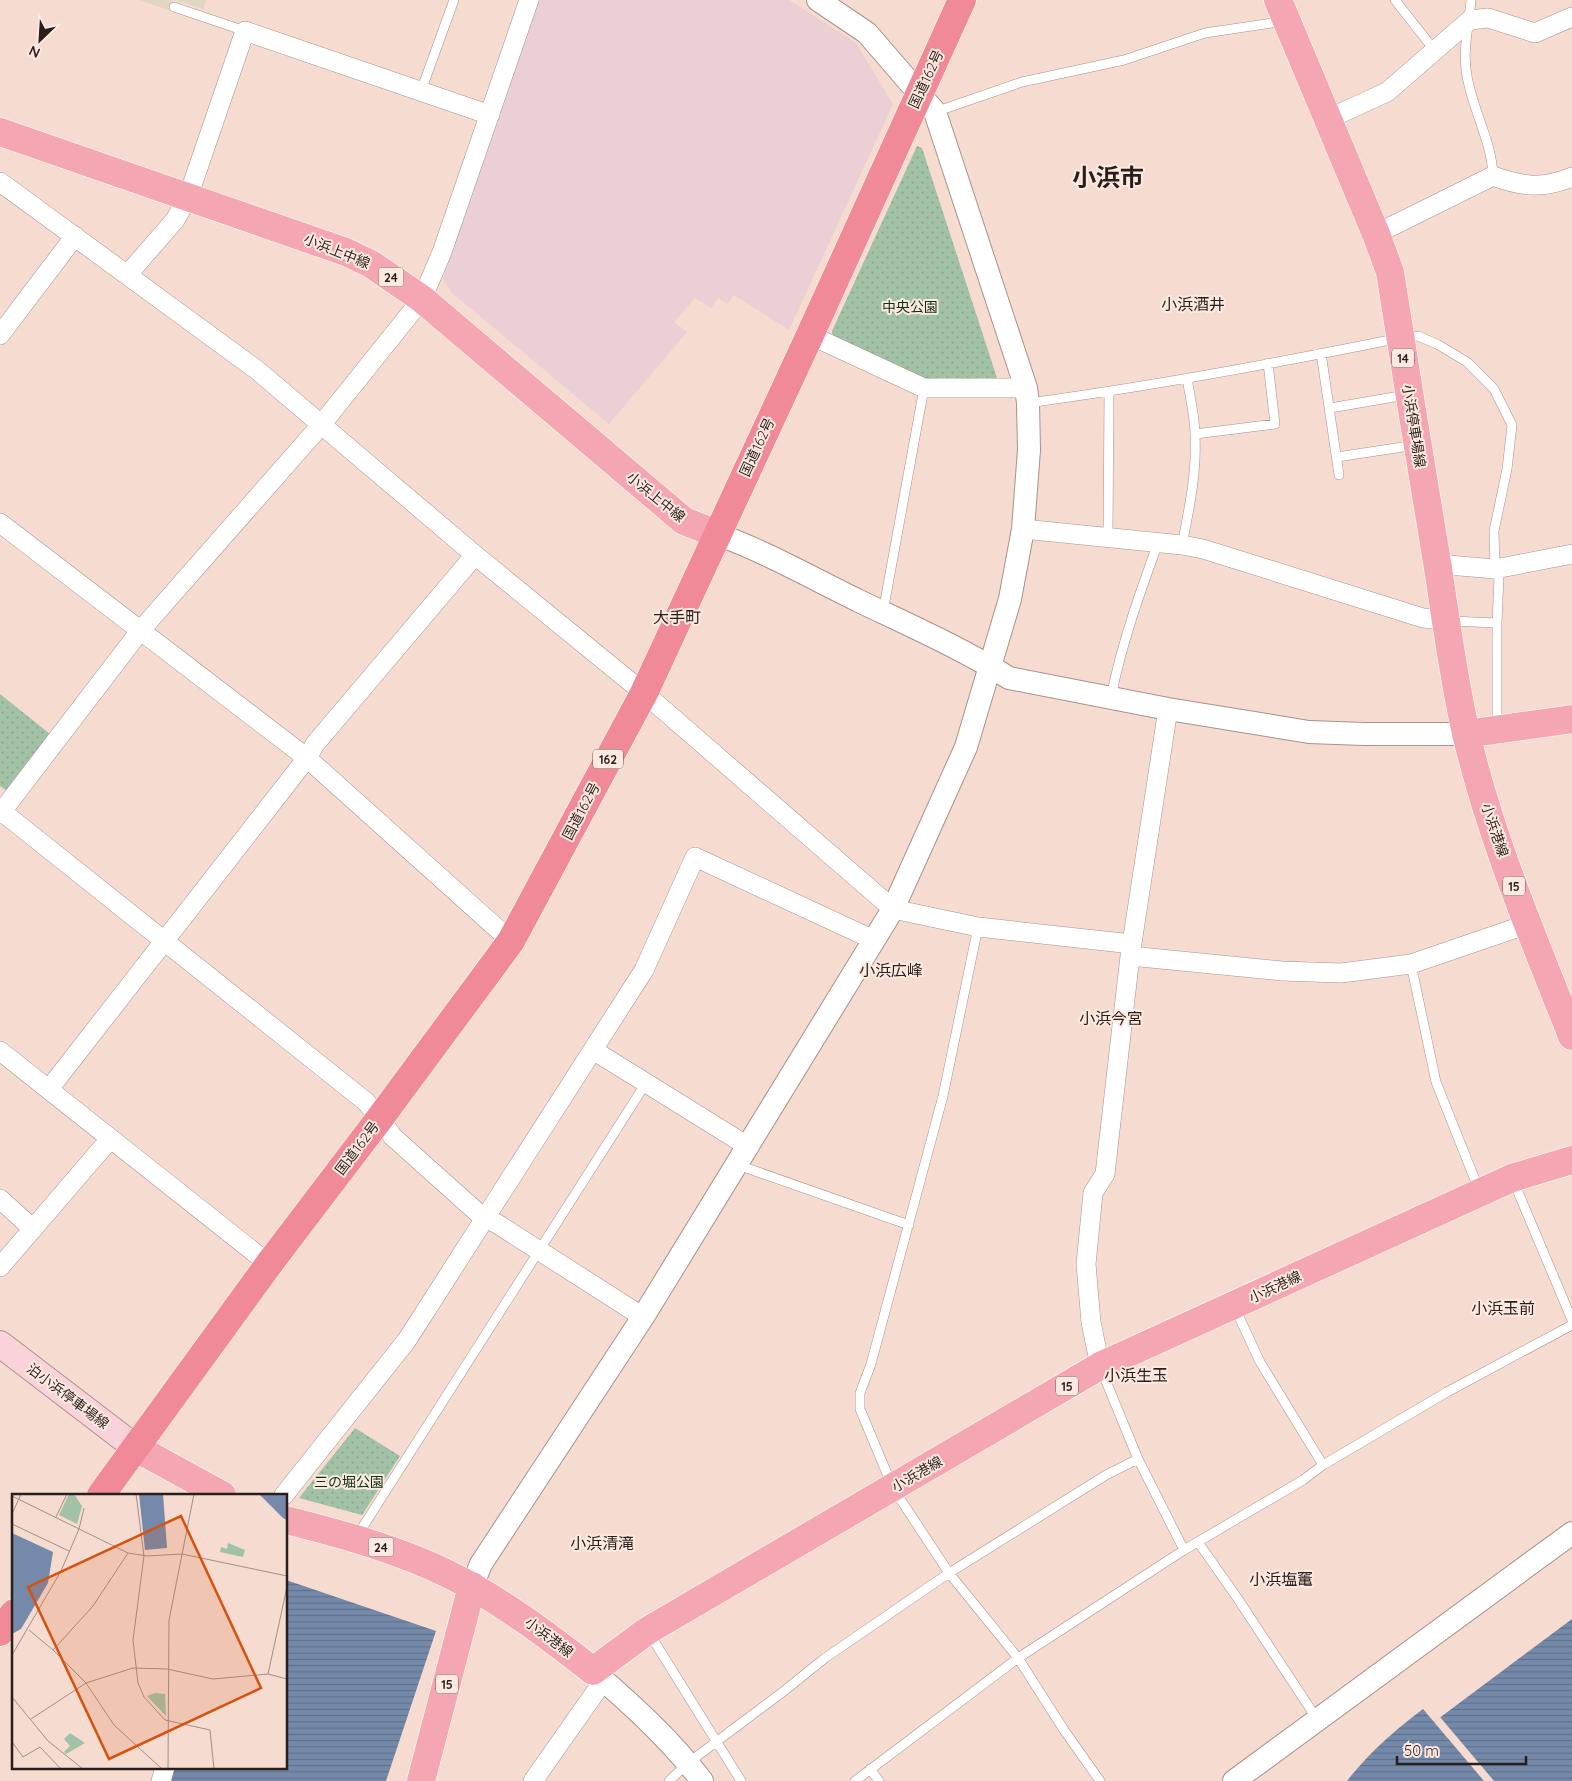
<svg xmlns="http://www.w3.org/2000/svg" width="1572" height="1781" font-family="Quicksand,'Noto Sans JP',sans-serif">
  <defs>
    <pattern id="park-dots" width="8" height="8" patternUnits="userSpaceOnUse" patternTransform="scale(1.25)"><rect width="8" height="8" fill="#a1c2a7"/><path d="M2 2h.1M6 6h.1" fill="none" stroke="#8ba68f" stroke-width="1.8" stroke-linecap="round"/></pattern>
    <pattern id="water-rules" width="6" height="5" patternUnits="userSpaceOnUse" patternTransform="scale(1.25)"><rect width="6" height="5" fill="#758aab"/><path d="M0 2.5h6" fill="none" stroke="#60708a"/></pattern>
  </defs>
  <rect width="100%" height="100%" fill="#f5dbd0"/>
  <path fill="#e1d6c1" d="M139 0H173L169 10Z
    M176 0H206L203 9Z"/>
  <path fill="#eacfd4" d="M537 0H789L856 43 893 104 789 330 734 295 727 304 718 298 711 308 695 298 674 322 687 332 609 424 451 292 443 279 451 253Z"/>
  <path fill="url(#park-dots)" d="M917 146 922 148 998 381H931L919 378 834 340 832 331Z
    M0 694 50 734 7 791 0 786Z
    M355 1428 400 1456 362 1515 299 1498Z"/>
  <path fill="url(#water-rules)" d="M286 1580 436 1631 386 1781H169L174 1767H286Z
    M1572 1619V1781H1347C1371 1751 1393 1732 1423 1709L1434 1722Z"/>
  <path fill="#f5dbd0" d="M1440 1717 1494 1781H1484L1434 1722Z"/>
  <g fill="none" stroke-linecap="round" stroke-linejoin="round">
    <g stroke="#aa9288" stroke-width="10">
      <path id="service" d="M1395 0 1435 51
        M1471 0C1469 25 1462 51 1467 76 1473 111 1492 142 1493 176
        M174 7 245 31
        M421 91 454 0
        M935 112 1022 82 1124 60 1205 33 1285 21
        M1321 353 1339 475
        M1028 403C1153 386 1277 363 1400 338L1418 336 1437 344 1467 362 1494 389 1512 425 1507 469 1494 531 1495 569 1499 576 1497 623V727
        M1330 408 1406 395
        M1195 434 1275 424 1268 363
        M1337 457 1416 445
        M1108 538 1109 392
        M1182 545C1189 509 1197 473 1195 436 1195 417 1190 397 1187 378
        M883 612 924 388
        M1450 621 1497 623
        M1111 697C1122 643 1139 595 1158 543
        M978 927 943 1096 871 1364 860 1393V1409L893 1488 949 1573 1018 1658 1064 1730 1100 1781
        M1411 964 1436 1082 1479 1190
        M738 1165 909 1225
        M1513 1180 1572 1320
        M1235 1308 1260 1362 1323 1465
        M1101 1369 1138 1459 1184 1550
        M357 1536 646 1083
        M1198 1542 1238 1599 1317 1719
        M649 1633 741 1781
        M870 1769 879 1781
        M669 1781 688 1763 784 1691 825 1658 949 1573 1106 1475 1138 1459
        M855 1781 1018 1658 1184 1550 1303 1480 1323 1465 1447 1392 1572 1325"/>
    </g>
    <g stroke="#aa9288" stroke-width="20">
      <path id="minor" d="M1328 119 1387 92 1470 20 1488 18 1535 33 1572 17
        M0 182 257 370 475 555 644 693 893 909 978 927 1132 944
        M1376 234 1493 176C1523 187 1542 189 1572 177
        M128 274 175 220 188 197 245 31 490 115
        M0 335 75 236
        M810 335 924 388H1026
        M0 523 307 758 511 941
        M1023 529 1182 545 1203 549 1423 618 1445 620
        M1437 564 1495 569 1572 554
        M0 810 365 1101 380 1118 392 1136 478 1213 499 1225 643 1317
        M0 814 140 631 321 425 422 299 442 252 529 0
        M1130 956 1282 971 1341 973 1411 964 1528 924
        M593 1050 749 1147
        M0 1051 269 1264
        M49 1089 307 758 315 744 475 555
        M0 1199 33 1229
        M0 1267 110 1139
        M1100 1366 1091 1322 1086 1264 1093 1193 1105 1174 1130 956 1168 709
        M284 1495 407 1340 644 970 695 857 874 940
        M161 1781 165 1767
        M533 1781 604 1680"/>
    </g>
    <g stroke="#aa9288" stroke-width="24">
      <path id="tertiary" d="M717 534C766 552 812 578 859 601 909 625 961 648 1009 678L1168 709 1309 732 1364 734H1466
        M472 1586 481 1564 643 1317 893 909 966 747 1010 599 1023 529 1029 450 1028 403 1026 388 935 112 867 33 818 0
        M593 1671C632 1705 671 1740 702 1781
        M1234 1781 1572 1533"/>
    </g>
    <g stroke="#aa9288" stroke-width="28">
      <path id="secondary" d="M0 1344 136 1448"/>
    </g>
    <g stroke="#fff" stroke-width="29">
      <path id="primary" d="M1278 0 1376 234 1390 272C1405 369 1421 465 1437 562 1446 619 1453 677 1466 733 1490 837 1533 937 1572 1036
        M0 132 346 252 371 264 422 299 684 521 717 534
        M1466 734 1572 719
        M136 1448 222 1495
        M286 1520C341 1534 397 1549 448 1574 501 1600 547 1635 593 1671L647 1631 1100 1366 1512 1178 1572 1160
        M421 1781 472 1586"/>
    </g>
    <g stroke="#fff" stroke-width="29">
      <path id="trunk" d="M101 1495 269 1264 380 1118 511 941 644 693 810 335 962 0
        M0 1632 14 1613"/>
    </g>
    <use href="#service" stroke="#fff" stroke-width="9"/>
    <use href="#minor" stroke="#fff" stroke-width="19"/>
    <use href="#tertiary" stroke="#fff" stroke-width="22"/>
    <use href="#secondary" stroke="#f9d3d9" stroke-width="26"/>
    <use href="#primary" stroke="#f4a7b2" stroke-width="28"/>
    <use href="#trunk" stroke="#f08a98" stroke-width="28"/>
  </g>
  <g text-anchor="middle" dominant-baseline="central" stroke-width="4" stroke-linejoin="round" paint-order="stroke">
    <g fill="#fee9e1" stroke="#685b56" stroke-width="1">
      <rect x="378.5" y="267.5" width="25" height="19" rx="4"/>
      <rect x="1392" y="348.5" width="22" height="19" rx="4"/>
      <rect x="593" y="749.5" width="30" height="19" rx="4"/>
      <rect x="1503" y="876.5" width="22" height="19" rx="4"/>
      <rect x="1056" y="1376.5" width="22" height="19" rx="4"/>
      <rect x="368.5" y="1537.5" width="25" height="19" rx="4"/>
      <rect x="436" y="1674.5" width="22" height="19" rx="4"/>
    </g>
    <g font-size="12" font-weight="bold" fill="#281e1b">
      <text x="391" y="277">24</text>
      <text x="1403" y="358">14</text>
      <text x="608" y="759">162</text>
      <text x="1514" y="886">15</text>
      <text x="1067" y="1386">15</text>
      <text x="381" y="1547">24</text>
      <text x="447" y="1684">15</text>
    </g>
    <g font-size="14" fill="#281e1b" stroke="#fee9e1">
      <text transform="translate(926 79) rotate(-65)">国道162号</text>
      <text transform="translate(337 251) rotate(22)">小浜上中線</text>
      <text transform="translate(1414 426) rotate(81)">小浜停車場線</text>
      <text transform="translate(757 447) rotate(-65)">国道162号</text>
      <text transform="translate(656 497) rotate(39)">小浜上中線</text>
      <text transform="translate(581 811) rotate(-62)">国道162号</text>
      <text transform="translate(1495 830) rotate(71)">小浜港線</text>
      <text transform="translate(357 1148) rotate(-53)">国道162号</text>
      <text transform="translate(1275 1287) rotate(-25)">小浜港線</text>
      <text transform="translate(68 1396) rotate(37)">泊小浜停車場線</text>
      <text transform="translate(917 1474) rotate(-30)">小浜港線</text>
      <text transform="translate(549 1637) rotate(37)">小浜港線</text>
    </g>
    <g font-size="14" fill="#083316" stroke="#fee9e1">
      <text x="910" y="307">中央公園</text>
      <text x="349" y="1482">三の堀公園</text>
    </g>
    <g font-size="16" fill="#281e1b" stroke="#fee9e1">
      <text x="1193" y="304">小浜酒井</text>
      <text x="677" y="617">大手町</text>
      <text x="891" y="970">小浜広峰</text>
      <text x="1111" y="1018">小浜今宮</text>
      <text x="1503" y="1308">小浜玉前</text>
      <text x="1136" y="1375">小浜生玉</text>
      <text x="602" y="1543">小浜清滝</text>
      <text x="1281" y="1579">小浜塩竃</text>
    </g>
    <g font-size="24" font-weight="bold" fill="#281e1b" stroke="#fee9e1">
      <text x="1108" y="177">小浜市</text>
    </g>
  </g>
  <g transform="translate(12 1494)">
    <rect width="275" height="275" fill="#f5dbd0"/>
    <path d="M58 239 73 249 54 260 52 258 58 252 52 245Z" fill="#a1c2a7"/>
    <path d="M57 0H62L70 12 65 30 47 21ZM216 49 233 56 231 63 208 58 209 53 215 55ZM143 199 153 200 154 222 135 202Z" fill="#a1c2a7"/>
    <path d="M127 0H151L155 54 133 56ZM247 0H275V26L271 24ZM0 39 41 58 36 89 9 135 0 140Z" fill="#758aab"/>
    <path fill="none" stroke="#a38f88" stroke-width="1" d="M124 0 132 62M0 2 116 59M0 20 9 0M44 23 55 0M0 30 57 57M132 62 121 146 126 189 132 203 153 226 198 236 202 275M17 136 41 156M0 161 49 77 67 35 72 14M155 175 201 185 256 180 275 185M256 180 275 93M74 189 121 174 155 175M0 203 36 247 71 275M19 225 74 189M0 248 11 263 28 253 49 275M150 275 102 231 74 189 41 156 81 112 116 59 135 62 170 60 275 82M156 275 157 126 182 0"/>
    <path fill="#d5530e" fill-opacity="0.15" stroke="#d5530e" stroke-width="2.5" d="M169 22 249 194 97 265 16 93Z"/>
    <rect width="275" height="275" fill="none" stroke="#281e1b" stroke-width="2.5"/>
  </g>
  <g transform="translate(40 40) rotate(205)" stroke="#fee9e1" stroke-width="4" paint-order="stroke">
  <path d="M0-4L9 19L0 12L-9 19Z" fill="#281e1b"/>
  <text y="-8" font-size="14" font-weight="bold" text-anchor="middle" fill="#281e1b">N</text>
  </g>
  <path d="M1397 1756v8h129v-8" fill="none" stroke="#281e1b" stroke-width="2.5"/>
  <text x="1404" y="1756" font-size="15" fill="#281e1b" stroke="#fee9e1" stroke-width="4" paint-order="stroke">50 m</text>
</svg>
